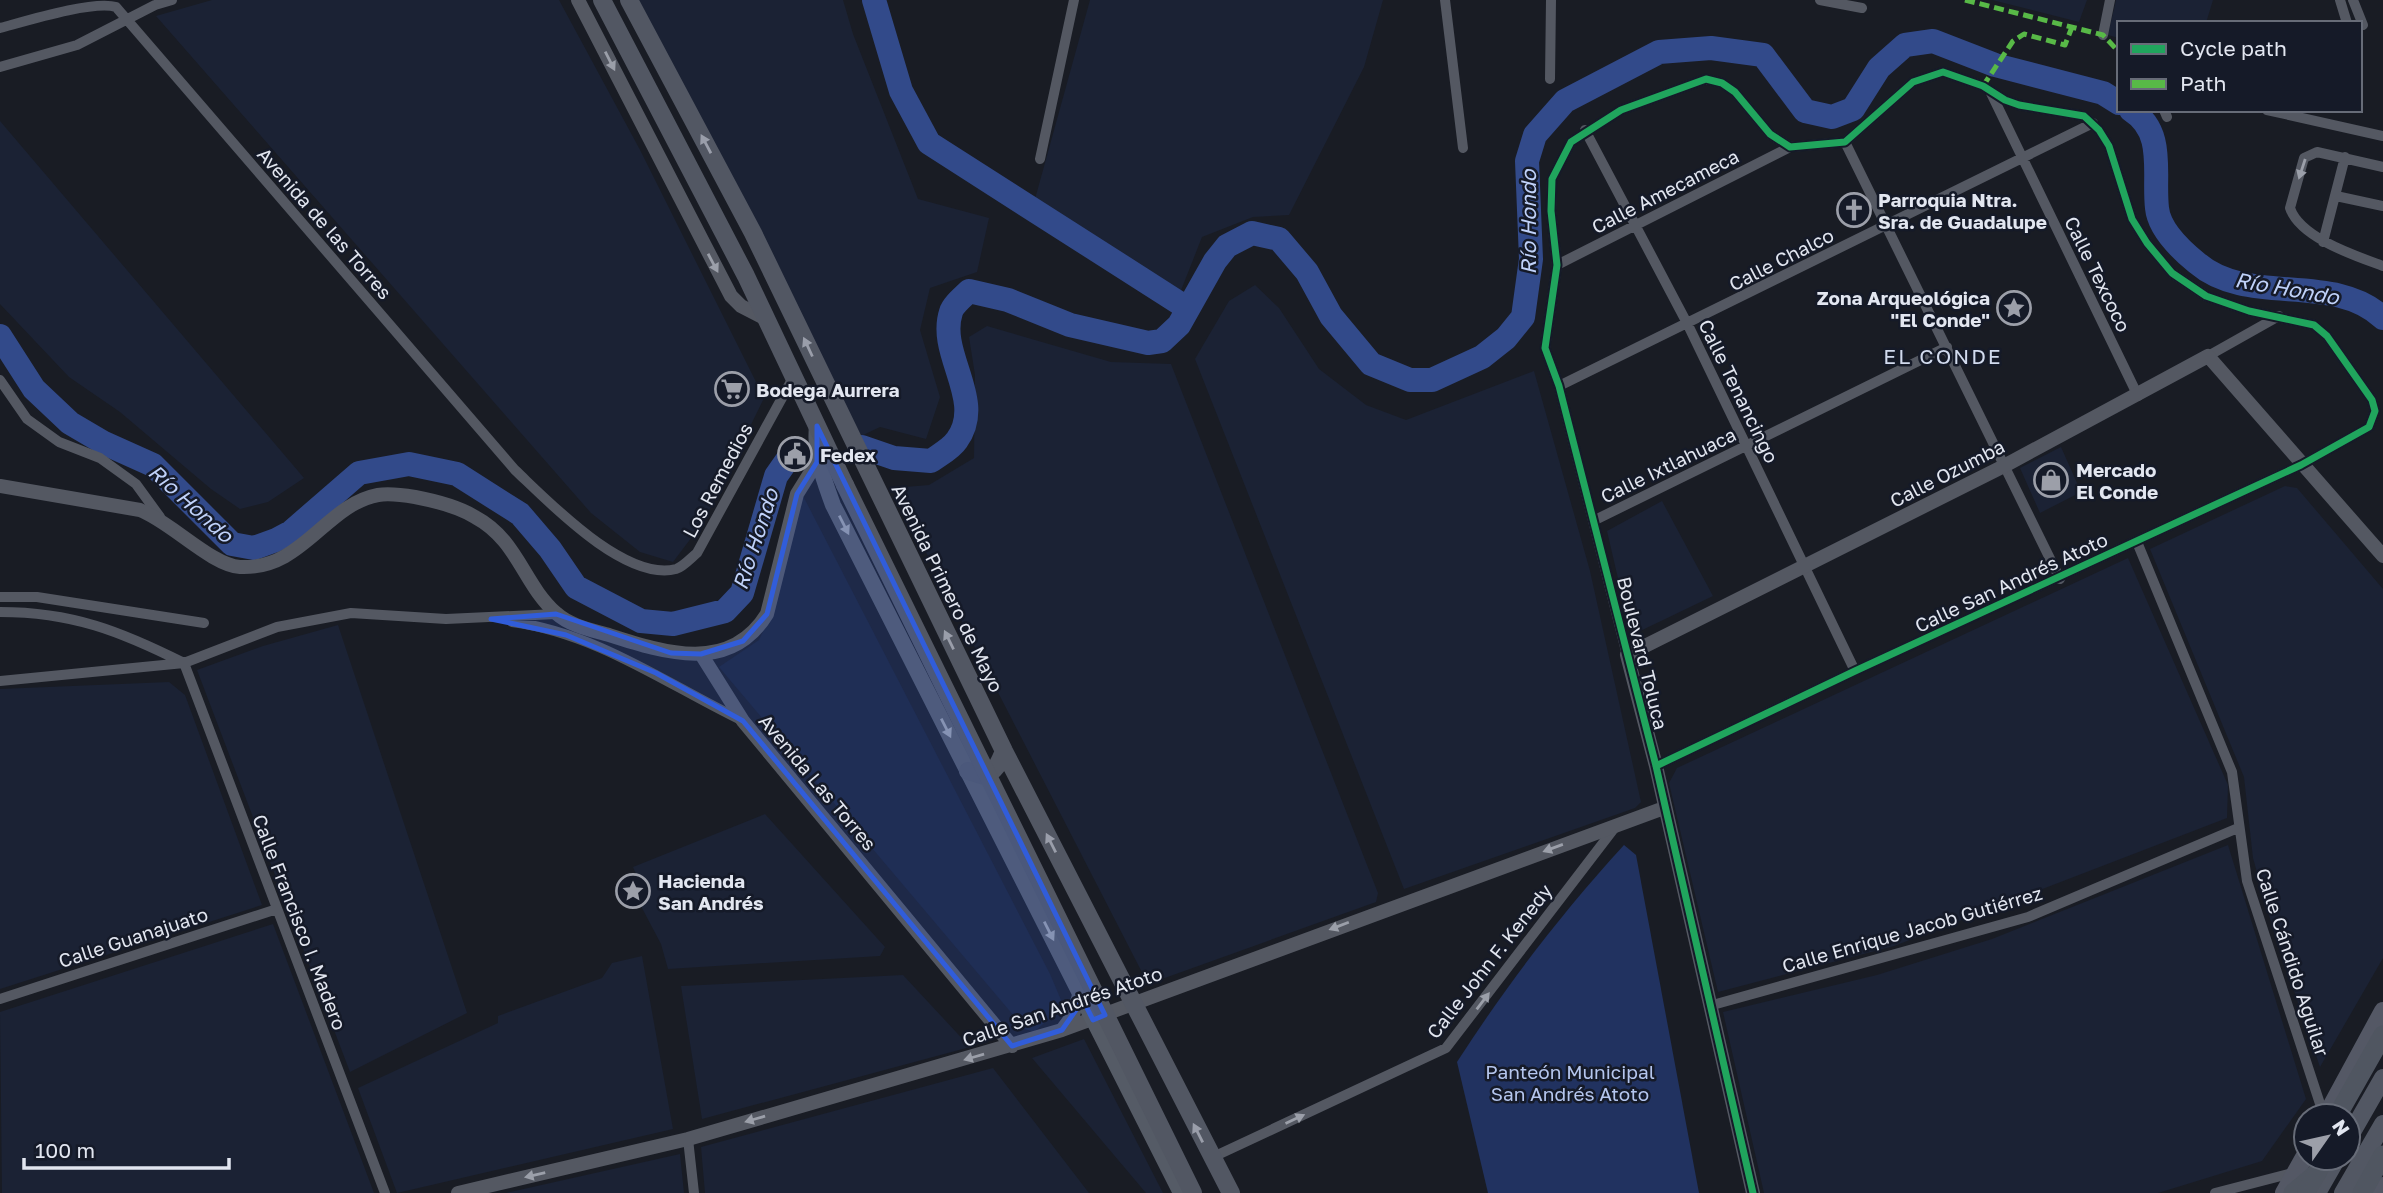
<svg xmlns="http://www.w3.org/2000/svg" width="2383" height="1193" font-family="'Golos Text',sans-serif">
  <rect width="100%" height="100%" fill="#191c24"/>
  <path fill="#1b2234" d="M212 0H559L639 148 764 398 704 521 673 562 640 552 591 513 156 16Z
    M637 0H843L853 34 918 199 989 218 977 272 930 288 920 330 940 397 926 439 880 427 861 436Z
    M1090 0H1383L1364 67 1289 215 1253 217 1202 237 1178 298 1035 199Z
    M1992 0H2087L2079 22Z
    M2116 0H2213L2206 23H2119V38L2108 35Z
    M0 121 304 478 268 502 240 509 211 489 120 412 69 377 0 304Z
    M1255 285 1279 308 1319 369 1366 405 1406 420 1534 371 1590 571 1641 802 1635 808 1404 889 1195 359 1229 301Z
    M987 326 1111 362 1171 364 1378 893 1376 902 1148 984 893 488 929 485 974 458 975 375 969 337Z
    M2061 447 2081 492 2040 513 2020 468Z
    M2285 486 2297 488 2383 589V958L2320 1067 2273 929 2253 858 2244 777 2150 549Z
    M802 494 1050 974 1061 1000 1052 1016 1034 1032 1025 1029 719 667 759 640 774 608Z
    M1662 501 1713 596 1636 633 1630 630 1607 531Z
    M2128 558 2228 785 2227 818 1894 946 1718 992 1669 783 1677 768Z
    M338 625 467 1013 350 1072 197 670 263 646Z
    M169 682 185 695 262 905 0 989V689Z
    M765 814 885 947 880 956 668 969 661 944 633 891 639 881 633 867Z
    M2228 845 2306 1099 2262 1161 2158 1193H1764L1723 1012 1877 975 1992 939Z
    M273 924 374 1193H2L0 1012Z
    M642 956 673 1129 397 1193 358 1088 498 1023V1016L602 978 612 963Z
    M903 975 970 1047 702 1119 681 986Z
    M1084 1039 1163 1193H1146L1032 1058Z
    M993 1068 1089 1193H705L701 1147Z
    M680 1154 684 1193H506Z"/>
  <path fill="#213260" d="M1624 845 1636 855 1699 1193H1488L1457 1062C1508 983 1561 914 1624 845Z"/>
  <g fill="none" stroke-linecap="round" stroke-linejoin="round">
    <path stroke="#324a8a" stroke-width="24" d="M874 0 901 91 929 143 1187 308
      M2131 110C2166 132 2153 173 2157 208 2159 229 2181 250 2197 263 2248 307 2333 271 2383 318
      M0 336 34 389 70 423 104 443 153 465 232 544 254 548 276 540 291 532 359 473 409 464 457 474 520 514 550 549 576 587 641 621 673 624 725 611 742 593 776 476 790 456
      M862 447 894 458 931 461C939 455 951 449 957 440 986 400 937 354 951 312 953 305 963 297 969 291L1008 300 1070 325 1148 343 1162 341 1179 325 1215 261 1227 246 1252 233 1279 239 1307 272 1331 316 1371 364 1410 380H1432L1482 357 1506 338 1523 317 1531 259 1527 161 1535 135 1565 101 1659 52 1711 48 1763 55 1805 111 1832 117 1853 109 1879 68 1905 45 1933 41 1995 65 2103 93 2119 103"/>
    <path stroke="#545862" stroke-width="10" d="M1445 0 1463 148
      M1820 0 1862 8
      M2340 0 2347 23
      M2353 0 2363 25
      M0 28C26 21 94 0 116 7L515 470C549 502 625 582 676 569 683 567 691 558 697 553L794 376
      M2103 35 2110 0
      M0 67 77 45 155 5 172 0
      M1550 79 1551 0
      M1991 93 2138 396
      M2164 110 2167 117
      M2267 110 2383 136
      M1585 130 1688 325 1855 671
      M1845 142 2060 579
      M1040 159 1074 0
      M2383 167 2317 152 2304 158 2290 208C2300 238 2356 256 2383 266
      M2336 196 2383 206
      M2323 242 2345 157
      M1557 265 1790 147
      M2208 356 2279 316
      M0 380 27 419 59 442 100 458 136 484 160 517
      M1559 386 2093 123
      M1593 521 1947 347
      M2137 542 2232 772 2247 881 2324 1116
      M0 597H37L204 623
      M0 612C72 612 120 631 184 663
      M512 622C597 633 668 685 743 721
      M1627 655 1559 386 1545 348 1557 265 1551 211 1552 179 1571 142 1621 110 1706 79 1722 83 1735 92 1770 134 1790 147 1845 142 1913 82 1943 72 1983 86 2005 100 2019 105 2084 116 2099 130 2109 146 2132 219 2147 243 2172 273 2206 296 2249 311 2314 325 2327 336 2372 400 2375 411 2369 427 2301 465 1855 671 1656 766
      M184 663 385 1193
      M0 681 184 663 277 627 351 613 446 619 556 614
      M0 999 277 909
      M1709 1006 2028 917 2238 828
      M688 1139 694 1193
      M1211 1158 1446 1048 1616 826
      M2215 1193 2296 1172"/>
    <path stroke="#545862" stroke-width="14" d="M578 0 731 296 741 306 768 320
      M0 486 140 510C171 522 211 565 240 567 303 570 325 505 378 495 390 493 403 495 415 497 436 501 457 506 475 517 518 540 523 584 556 613 570 626 592 630 609 635 665 653 730 674 767 614L797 494 817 462
      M701 654 743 721 1012 1046
      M1062 1030 1073 1015 1080 992
      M458 1193 688 1139 1062 1030 1664 808
      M1753 1193 1656 766 1627 655 2004 466 2208 356 2383 556"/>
    <path stroke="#555b66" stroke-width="16" d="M817 426C814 456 823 477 833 505L1181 1193"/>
    <path stroke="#545865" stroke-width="18" d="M2326 1116 2383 1011
      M2284 1193 2306 1154
      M2379 1193 2383 1186"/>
    <path stroke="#525763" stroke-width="18" d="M602 0 746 276 845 485
      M629 0 753 233 1004 751 1231 1193
      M968 771 984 776C997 770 999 763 1004 751
      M2348 1139 2383 1078
      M2317 1193 2337 1158
      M2343 1193 2383 1124"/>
    <path stroke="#505661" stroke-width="19" d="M2337 1116 2383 1035
      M2293 1193 2318 1172
      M2362 1193 2383 1155"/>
    <path stroke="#525763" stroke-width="18" d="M845 485 1193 1193"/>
    <path stroke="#505661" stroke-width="19" d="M2307 1190 2325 1158"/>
    <path stroke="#58b947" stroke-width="5" stroke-dasharray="10 5" stroke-linecap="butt" d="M1965 0 2103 35 2119 52
      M1983 86 2013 41 2024 34 2065 45 2072 27"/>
    <g stroke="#151a28" stroke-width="11">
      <path id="cycleway" d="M1656 766 1855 671 2301 465 2369 427 2375 411 2372 400 2327 336 2314 325 2249 311 2206 296 2172 273 2147 243 2132 219 2109 146 2099 130 2084 116 2019 105 2005 100 1983 86 1943 72 1913 82 1845 142 1790 147 1770 134 1735 92 1722 83 1706 79 1621 110 1571 142 1552 179 1551 211 1557 265 1545 348 1559 386 1656 766 1753 1193"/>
    </g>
    <use href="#cycleway" stroke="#20a55d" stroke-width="7"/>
  </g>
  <defs><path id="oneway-solid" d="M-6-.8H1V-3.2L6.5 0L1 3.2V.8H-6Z" transform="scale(1.75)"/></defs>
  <g fill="#9b9fa9">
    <use href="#oneway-solid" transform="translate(610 61) rotate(63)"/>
    <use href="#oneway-solid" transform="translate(2302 169) rotate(108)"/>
    <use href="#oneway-solid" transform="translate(713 263) rotate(62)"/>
    <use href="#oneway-solid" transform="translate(1553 848) rotate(160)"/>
    <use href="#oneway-solid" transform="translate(1339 926) rotate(159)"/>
    <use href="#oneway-solid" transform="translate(1483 1001) rotate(-53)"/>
    <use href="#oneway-solid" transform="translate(974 1057) rotate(164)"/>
    <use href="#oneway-solid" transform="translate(755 1119) rotate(164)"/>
    <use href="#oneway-solid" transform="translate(1295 1119) rotate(-25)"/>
    <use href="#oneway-solid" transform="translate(535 1175) rotate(167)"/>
  </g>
  <g fill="#9a9eaa">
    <use href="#oneway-solid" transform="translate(706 144) rotate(-118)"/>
    <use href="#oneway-solid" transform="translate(808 347) rotate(-115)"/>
    <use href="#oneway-solid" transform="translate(949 640) rotate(-116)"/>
    <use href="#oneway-solid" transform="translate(1051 843) rotate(-117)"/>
    <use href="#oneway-solid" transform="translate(1198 1133) rotate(-117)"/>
  </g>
  <g fill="#9ca0ab">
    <use href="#oneway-solid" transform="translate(844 525) rotate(63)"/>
    <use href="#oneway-solid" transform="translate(946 728) rotate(63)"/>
    <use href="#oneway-solid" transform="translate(1049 931) rotate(63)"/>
  </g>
  <path fill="#315dda" fill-opacity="0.2" stroke="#315dda" stroke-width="5" stroke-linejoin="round" d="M817 426 1105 1015 1093 1020 1083 1000 1062 1030 1012 1046 743 721 656 673 566 635 491 619 556 614 671 653 701 654 743 641 767 614 797 494 817 462Z"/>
  <defs>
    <g id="church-ring" transform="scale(1.75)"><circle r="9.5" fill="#151a28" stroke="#9c9fa9" stroke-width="1.5"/><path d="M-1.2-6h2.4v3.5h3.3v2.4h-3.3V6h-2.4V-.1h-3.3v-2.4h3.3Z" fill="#9c9fa9"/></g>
    <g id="sight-ring" transform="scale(1.75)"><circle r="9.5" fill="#151a28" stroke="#9c9fa9" stroke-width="1.5"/><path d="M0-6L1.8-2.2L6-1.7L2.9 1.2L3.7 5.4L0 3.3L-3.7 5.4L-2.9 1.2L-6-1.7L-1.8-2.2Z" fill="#9c9fa9"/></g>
    <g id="supermarket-ring" transform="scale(1.75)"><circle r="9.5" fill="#151a28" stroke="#9c9fa9" stroke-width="1.5"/><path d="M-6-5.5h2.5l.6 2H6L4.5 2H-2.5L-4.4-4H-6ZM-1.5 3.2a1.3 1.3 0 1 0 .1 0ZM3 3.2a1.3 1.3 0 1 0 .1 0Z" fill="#9c9fa9"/></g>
    <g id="civic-ring" transform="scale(1.75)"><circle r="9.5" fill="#151a28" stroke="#9c9fa9" stroke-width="1.5"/><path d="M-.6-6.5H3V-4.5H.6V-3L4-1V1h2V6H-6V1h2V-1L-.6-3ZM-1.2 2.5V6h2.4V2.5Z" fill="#9c9fa9"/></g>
    <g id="shop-ring" transform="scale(1.75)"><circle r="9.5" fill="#151a28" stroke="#9c9fa9" stroke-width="1.5"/><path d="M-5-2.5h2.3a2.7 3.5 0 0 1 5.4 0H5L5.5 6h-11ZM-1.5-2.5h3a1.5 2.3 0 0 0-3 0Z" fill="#9c9fa9"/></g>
  </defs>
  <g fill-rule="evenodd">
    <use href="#church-ring" x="1854" y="210"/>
    <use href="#sight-ring" x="2014" y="308"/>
    <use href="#supermarket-ring" x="732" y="389"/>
    <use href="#civic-ring" x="795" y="454"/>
    <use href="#shop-ring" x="2051" y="480"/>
    <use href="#sight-ring" x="633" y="891"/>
  </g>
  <g text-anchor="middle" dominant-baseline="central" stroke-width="5" stroke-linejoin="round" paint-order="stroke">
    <g font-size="19" fill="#e2e6f0" stroke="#151a28">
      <text transform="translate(1665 191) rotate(-27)">Calle Amecameca</text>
      <text transform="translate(325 223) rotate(49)">Avenida de las Torres</text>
      <text transform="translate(1781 259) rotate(-27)">Calle Chalco</text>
      <text transform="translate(2098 274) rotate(64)">Calle Texcoco</text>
      <text transform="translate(1739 391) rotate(64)">Calle Tenancingo</text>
      <text transform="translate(1668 465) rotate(-26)">Calle Ixtlahuaca</text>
      <text transform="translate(1947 473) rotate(-27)">Calle Ozumba</text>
      <text transform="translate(717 480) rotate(-62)">Los Remedios</text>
      <text transform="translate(2011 582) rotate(-25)">Calle San Andrés Atoto</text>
      <text transform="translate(948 588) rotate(64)">Avenida Primero de Mayo</text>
      <text transform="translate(1643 653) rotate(76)">Boulevard Toluca</text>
      <text transform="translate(818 782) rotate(50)">Avenida Las Torres</text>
      <text transform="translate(300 922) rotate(69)">Calle Francisco I. Madero</text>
      <text transform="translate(1912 929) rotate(-16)">Calle Enrique Jacob Gutiérrez</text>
      <text transform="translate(133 937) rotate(-18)">Calle Guanajuato</text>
      <text transform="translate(1489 961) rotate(-52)">Calle John F. Kenedy</text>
      <text transform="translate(2293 962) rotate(72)">Calle Cándido Aguilar</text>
      <text transform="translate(1062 1006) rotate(-19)">Calle San Andrés Atoto</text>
    </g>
    <g font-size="19" font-weight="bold" fill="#e2e6f0" stroke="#151a28" text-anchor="start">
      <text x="1878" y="199">Parroquia Ntra.<tspan x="1878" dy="22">Sra. de Guadalupe</tspan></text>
      <text x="1990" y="297" text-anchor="end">Zona Arqueológica<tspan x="1990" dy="22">"El Conde"</tspan></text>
      <text x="756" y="389">Bodega Aurrera</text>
      <text x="820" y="454">Fedex</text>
      <text x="2076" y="469">Mercado<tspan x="2076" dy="22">El Conde</tspan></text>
      <text x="658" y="880">Hacienda<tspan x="658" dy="22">San Andrés</tspan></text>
    </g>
    <g font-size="19" fill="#b5c6ee" stroke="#151a28">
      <text x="1570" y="1071">Panteón Municipal<tspan x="1570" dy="22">San Andrés Atoto</tspan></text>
    </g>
    <g font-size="21" font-style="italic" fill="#c0d2fa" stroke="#151a28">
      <text transform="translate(1528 222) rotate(-90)">Río Hondo</text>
      <text transform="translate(2287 288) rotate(10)">Río Hondo</text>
      <text transform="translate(191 503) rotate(42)">Río Hondo</text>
      <text transform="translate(755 539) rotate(-72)">Río Hondo</text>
    </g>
    <g font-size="21" letter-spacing="2" fill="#d2dbee" stroke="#151a28">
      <text x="1943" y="356">EL CONDE</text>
    </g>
  </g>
  <rect x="2117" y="21" width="245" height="91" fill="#151a28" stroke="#676c78" stroke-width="2"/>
  <rect x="2131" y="44" width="35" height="10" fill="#20a55d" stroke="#676c78" stroke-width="2"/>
  <text x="2180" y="56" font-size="21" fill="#e2e6f0">Cycle path</text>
  <rect x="2131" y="79" width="35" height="10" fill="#58b947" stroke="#676c78" stroke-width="2"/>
  <text x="2180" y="91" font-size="21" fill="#e2e6f0">Path</text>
  <g transform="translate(2327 1137) rotate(56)"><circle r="33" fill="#151a28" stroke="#676c78" stroke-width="2"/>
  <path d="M0-5L12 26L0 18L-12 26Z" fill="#9c9fa9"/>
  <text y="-10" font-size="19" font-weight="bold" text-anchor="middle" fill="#e2e6f0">N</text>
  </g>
  <path d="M24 1158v10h205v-10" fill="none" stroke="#e2e6f0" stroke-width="3.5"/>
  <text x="35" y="1158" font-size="21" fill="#e2e6f0" stroke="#151a28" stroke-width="5" paint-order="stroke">100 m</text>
</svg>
